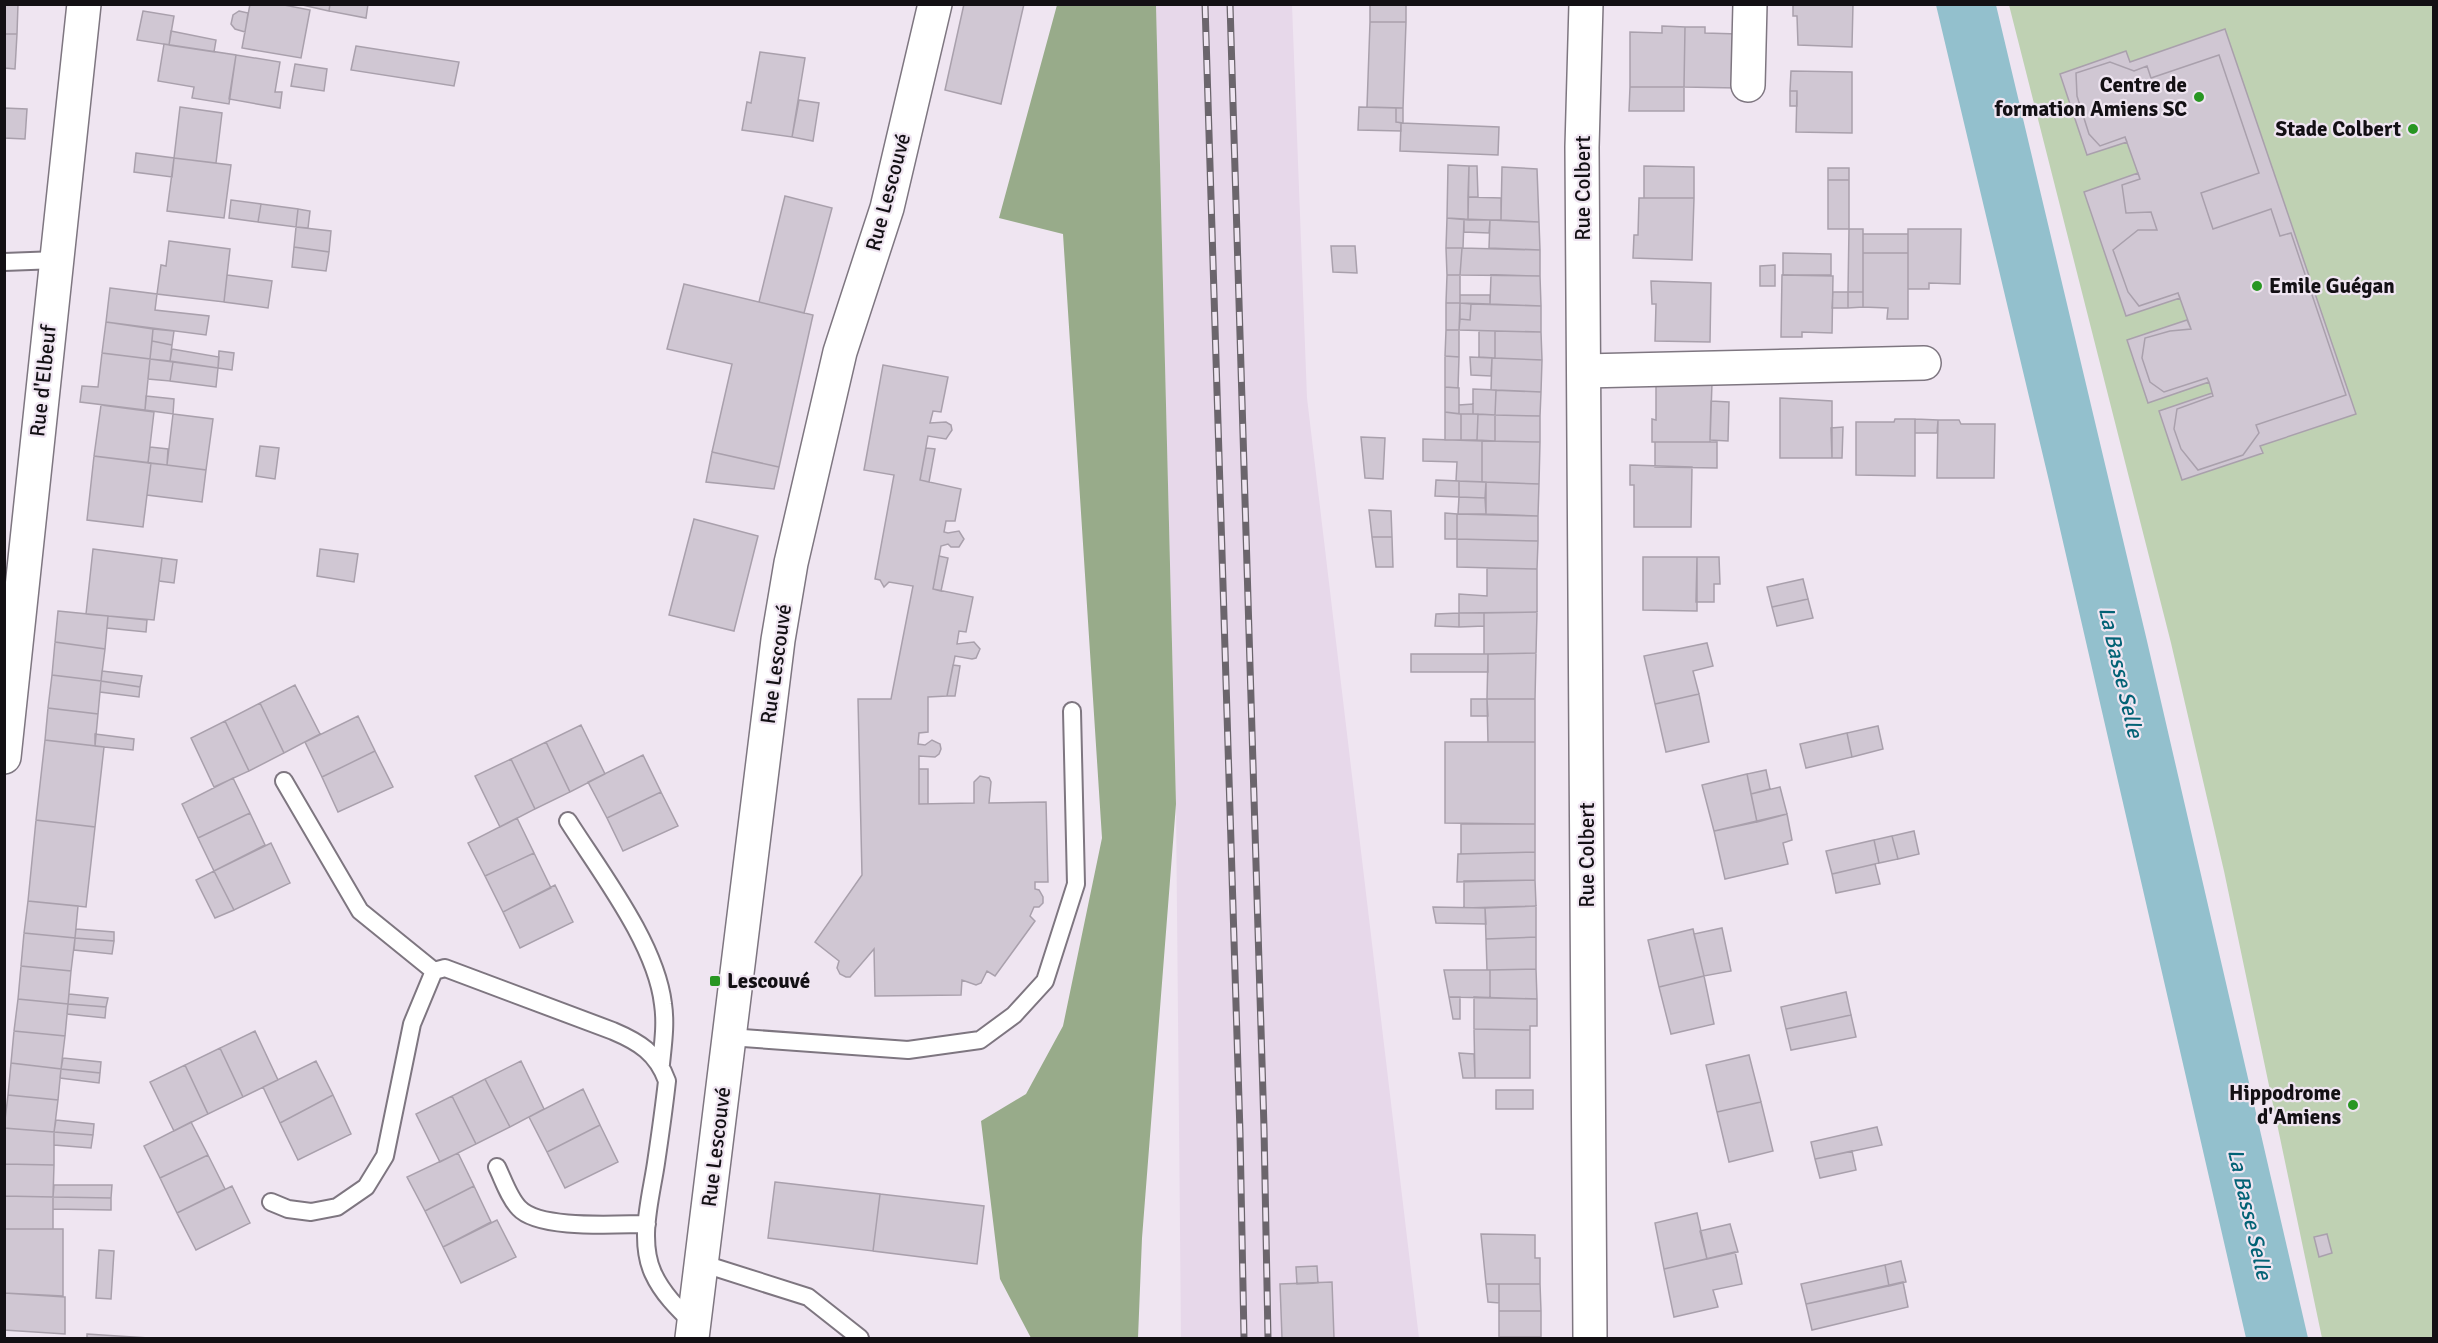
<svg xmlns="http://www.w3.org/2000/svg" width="2438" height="1343" font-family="Signika,sans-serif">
  <rect width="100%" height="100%" fill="#efe5f1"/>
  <path fill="#e7d8ea" d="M1156 5H1292L1307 398 1419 1338H1181L1176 804Z"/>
  <path fill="#bfd1b3" d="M2009 5H2433V1338H2322L2224 871 2171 643Z"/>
  <path fill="#98ab8a" d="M1057 5H1156L1176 804 1142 1238 1138 1338H1031L1000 1279 981 1121 1026 1094 1063 1026 1102 838 1063 234 999 218Z"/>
  <path fill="#93c0cd" d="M1936 5H1996L2147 641 2308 1338H2246L2049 481Z"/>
  <path fill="#d0c7d3" stroke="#a9a0ac" stroke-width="1.5" d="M4 4H18L17 34H4Z
    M250 4H279L310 10 301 58 242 48Z
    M298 4H330L329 11Z
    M330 4H368L366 18 329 11Z
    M964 4H1024L1001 104 945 90Z
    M1370 4H1406V22H1370Z
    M1793 4H1853L1852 47 1798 45 1797 16H1793Z
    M143 11 174 16 169 45 137 40Z
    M239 11 248 13 245 32 235 29 231 24 233 15Z
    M1370 22H1406L1403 108 1367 107Z
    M1662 26 1685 27 1684 87H1630V32L1662 33Z
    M1685 27H1705V33L1738 34 1737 88 1684 87Z
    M2225 29 2356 414 2260 446 2263 453 2182 480 2159 411 2212 393 2213 396 2177 409 2174 429 2181 449 2198 470 2243 455 2259 433 2256 425 2346 395 2291 233 2280 236 2271 209 2213 229 2201 193 2259 173 2219 55 2151 78 2147 66 2134 71 2110 62 2076 73 2077 96 2089 134 2100 146 2125 137 2127 142 2087 155 2060 74 2126 51 2130 62Z
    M171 31 216 40 214 52 169 45Z
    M4 34H17L15 69 4 68Z
    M164 44 236 55 229 104 192 98 194 87 158 81Z
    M356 46 459 62 454 86 351 70Z
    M760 52 805 58 792 137 742 130 747 102 751 103Z
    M236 55 280 62 275 92H282L280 108 229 99Z
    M2219 55 2259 173 2201 193 2213 229 2271 209 2280 236 2291 233 2346 395 2256 425 2259 433 2243 455 2198 470 2181 449 2174 429 2177 409 2213 396 2209 382 2207 378 2164 392 2150 382 2142 358 2145 338 2170 331 2191 329 2178 293 2139 306 2128 292 2113 250 2138 230H2157L2151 212 2126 213 2122 185 2140 179 2125 137 2100 146 2089 134 2077 96 2076 73 2110 62 2134 71 2147 66 2151 78Z
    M295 64 327 69 324 91 291 86Z
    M1791 71 1852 72V133L1796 132 1797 91H1790Z
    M1630 87H1684V111H1629Z
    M1790 91H1797V106H1790Z
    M799 100 819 103 813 141 792 137Z
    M180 107 222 113 216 163 174 158Z
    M1359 107 1396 108V122L1401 123V131L1358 130Z
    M4 108 27 109 25 139 4 138Z
    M1396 108H1403V123L1396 122Z
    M1401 123 1499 127 1498 155 1400 151Z
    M136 153 174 158 172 177 134 172Z
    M174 158 231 165 224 218 167 211Z
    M1448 165 1469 166 1468 220 1447 218Z
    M1469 166H1477L1478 197H1468Z
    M1644 166 1694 167V198H1644Z
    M1502 167 1537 169 1539 222 1501 220Z
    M1828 168H1849V180H1828Z
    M2138 173 2140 179 2122 185 2126 213 2151 212 2157 230H2138L2113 250 2128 292 2139 306 2178 293 2180 298 2126 316 2084 192Z
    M1828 180H1849V229H1828Z
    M785 196 832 208 804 313 759 302Z
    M1468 197 1501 198V220H1468Z
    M1639 198H1694L1692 260 1633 258 1634 235H1638Z
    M231 200 261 204 258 222 229 218Z
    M261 204 298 209 296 227 258 222Z
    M298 209 310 211 308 228 296 227Z
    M1447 218 1464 219 1463 248H1446Z
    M1464 219 1490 220 1489 233 1464 232Z
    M1490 220 1539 222 1540 250 1489 248Z
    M296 227 331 231 329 252 294 247Z
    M1849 229H1863V292H1848Z
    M1908 229H1961L1960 284 1929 283V289H1908Z
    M1863 234H1908V253H1863Z
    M169 241 230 249 224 302 157 294 161 265 166 266Z
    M1331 246H1355L1357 273 1333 272Z
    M294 247 329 252 326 271 292 267Z
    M1446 248H1462L1460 275H1447Z
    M1462 248 1540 250V276L1460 275Z
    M1783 253 1831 254V275H1783Z
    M1863 253H1908V319H1887L1888 308 1863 307Z
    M1775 265V286H1760V266Z
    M227 275 272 281 268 308 224 302Z
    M1447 275H1460V303H1446Z
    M1491 275 1540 276 1541 306 1490 304Z
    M1782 275 1833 276 1832 333 1802 332V337H1781Z
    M1651 281 1711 283 1710 342 1655 341 1656 304H1652Z
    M684 284 813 315 779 467 712 452 732 364 667 349Z
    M110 288 157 294 155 310 209 316 206 335 106 322Z
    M1833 292H1848V308H1832Z
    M1848 292H1863V307L1848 308Z
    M1460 295H1490V304L1460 303Z
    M1446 303H1460L1459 330H1446Z
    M1460 303 1471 304 1470 320 1460 319Z
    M1471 304 1541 306V332L1459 330 1460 319 1470 320Z
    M2187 320 2191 329 2170 331 2145 338 2142 358 2150 382 2164 392 2207 378 2209 382 2148 403 2127 340Z
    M106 322 153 329 150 359 102 353Z
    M153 329 174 331 172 345 152 341Z
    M1446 330H1459V357L1445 356Z
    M1479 331H1495V358L1479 357Z
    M1495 331 1541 332 1542 360 1495 358Z
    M152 341 172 345 170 361 150 359Z
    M172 349 219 357 218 368 170 361Z
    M219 351 234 353 232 370 218 368Z
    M102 353 150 359 145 410 80 402 82 386 98 387Z
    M1445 356 1459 357 1458 388 1445 387Z
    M1470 357 1492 358 1491 376 1471 375Z
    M1492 358 1542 360 1541 392 1491 390Z
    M150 359 173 362 170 381 148 379Z
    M173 362 218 368 216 387 170 381Z
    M883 365 948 377 941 412 933 411 930 423 946 422 951 425 952 430 946 439 928 436 920 480 961 489 955 521H946L944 532 948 533 959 531 964 539 959 547H951L948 544 941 546 933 589 973 597 966 632 959 631 957 644 974 642 980 649 976 658 972 659 955 656 947 696 928 697V732L919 733 918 744 925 745 932 740 940 744 941 749 939 754 935 757 919 756V804L974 803V782L980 776 989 778 991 782 989 803 1046 802 1048 882H1035V889L1039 890 1043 897V903L1039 907H1034L1030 916 1035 921 995 976 987 971 981 983 976 985 962 980 961 995 875 996 874 949 850 977H846L840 974 837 968 839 961 815 942 862 875 858 699H891L913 586 889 582 884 587 880 580 875 579 894 475 864 470Z
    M1656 382 1712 383 1710 442H1652V419L1656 420Z
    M1445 387 1459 388V414L1445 412Z
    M1473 389 1496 390 1495 415 1473 414Z
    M1496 390 1541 392 1540 416 1495 415Z
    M146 396 174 399 173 414 145 410Z
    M1780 398 1832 401V458H1780Z
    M1711 401 1729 402 1728 441 1710 440Z
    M1473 404V414H1459V405Z
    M101 405 154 412 148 463 94 456Z
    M1445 412 1461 414V440H1445Z
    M173 414 213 419 206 470 167 465Z
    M1461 414H1478L1477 440H1461Z
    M1478 414 1495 415V441L1477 440Z
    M1495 415 1540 416V442L1495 441Z
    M1895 419H1915V476L1856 475V422H1894Z
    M1915 419 1938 420 1937 433H1915Z
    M1938 420H1959L1961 424H1995L1994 478H1937Z
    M1843 427 1842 458H1832L1831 428Z
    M1361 437 1385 438 1383 479 1365 478Z
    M1423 439 1482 441V482L1456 481 1457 462 1423 461Z
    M1482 441 1540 442 1539 484 1482 482Z
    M1655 442H1717V468L1655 467Z
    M260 446 279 448 275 479 256 476Z
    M150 447 168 449 167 465 148 463Z
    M926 448 935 449 929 482 920 480Z
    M712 452 779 467 774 489 706 482Z
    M94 456 151 463 143 527 87 520Z
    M151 463 206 470 202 502 147 495Z
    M1630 465 1692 467 1691 527H1634V485H1630Z
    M1436 480 1459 481V497L1435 496Z
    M1459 481 1486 482 1485 498 1459 497Z
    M1486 482 1539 484 1538 516 1486 514Z
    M1459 497 1485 498 1486 514H1458Z
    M1369 510 1391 511 1392 537H1372Z
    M1445 513 1457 514V539H1445Z
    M1457 514 1538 516V541L1457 539Z
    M694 519 758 536 734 631 669 615Z
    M1372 537H1392L1393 567H1376Z
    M1457 539 1538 541 1537 569 1457 567Z
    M93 549 162 558 154 620 86 614Z
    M320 549 358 554 354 582 317 576Z
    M939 556 948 558 941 591 933 589Z
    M1643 557H1697V611L1643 610Z
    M1697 557H1719L1720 584H1714V602H1696Z
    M162 558 177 560 174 583 159 581Z
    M1487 568 1537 569V612L1459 613V594L1487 596Z
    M1803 579 1808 599 1772 607 1767 587Z
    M1808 599 1813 618 1777 626 1772 607Z
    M58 611 108 616 105 649 55 642Z
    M1537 612 1536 653 1484 654V613Z
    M1459 613H1484V626L1459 627Z
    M1459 613V627L1435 626 1436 614Z
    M108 616 147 620 146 632 107 628Z
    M55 642 105 649 101 681 52 675Z
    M1707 643 1713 666 1693 671 1699 694 1655 704 1644 656Z
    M1536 653 1535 699H1487L1488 654Z
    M1411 654H1488V672H1411Z
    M953 665 960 666 955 696H947Z
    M102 671 142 676 140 687 101 681Z
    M52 675 101 681 98 714 48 708Z
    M101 681 140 687 139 697 100 692Z
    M295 685 320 734 284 753 260 703Z
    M1699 694 1709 742 1666 752 1655 704Z
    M1471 699H1487L1488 716H1471Z
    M1487 699H1535V742H1488Z
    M260 703 284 753 249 771 225 721Z
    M48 708 98 714 95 746 45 740Z
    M358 716 375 751 322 777 305 742Z
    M225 721 249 771 214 787 191 738Z
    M581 725 605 774 570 792 546 742Z
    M1878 726 1883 749 1852 757 1847 733Z
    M1847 733 1852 757 1806 768 1800 744Z
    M95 734 134 739 133 750 95 746Z
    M45 740 104 747 95 827 36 820Z
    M546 742 570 792 535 809 511 759Z
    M1445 742H1535V824L1445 823Z
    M375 751 393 787 338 812 322 777Z
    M643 755 661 792 607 818 588 782Z
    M511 759 535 809 500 827 475 776Z
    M919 769H928V804H919Z
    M1766 770 1770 789 1751 794 1747 774Z
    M1747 774 1757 822 1714 831 1702 785Z
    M233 778 250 813 198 838 182 804Z
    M1780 787 1787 814 1757 822 1751 794Z
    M661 792 678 826 623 851 607 818Z
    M250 813 265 845 214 871 198 838Z
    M1787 814 1792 840 1783 843 1788 864 1725 879 1714 831Z
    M517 818 534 853 485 876 468 843Z
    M36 820 95 827 86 907 28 901Z
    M1461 824H1535V852L1461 854Z
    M1914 831 1919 854 1898 859 1892 836Z
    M1892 836 1898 859 1879 863 1874 840Z
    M1874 840 1879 863 1832 874 1826 851Z
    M271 843 290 883 234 910 214 871Z
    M1535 852V880L1457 882 1458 854Z
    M534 853 551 888 503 912 485 876Z
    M1875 864 1880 884 1836 893 1832 874Z
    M214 871 234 910 215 918 196 880Z
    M1535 880 1536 906 1464 908V881Z
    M555 885 573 922 520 948 503 912Z
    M28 901 78 906 75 938 24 933Z
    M1536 906V937L1486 939 1485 908Z
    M1433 907 1485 908 1486 924 1436 923Z
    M1722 928 1731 971 1704 976 1694 934Z
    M76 929 114 932V941L75 938Z
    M1693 929 1704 976 1659 987 1648 940Z
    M24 933 75 938 71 971 21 966Z
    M1536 937V969L1487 970 1486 939Z
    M75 938 114 941 112 954 74 950Z
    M21 966 71 971 68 1004 18 999Z
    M1536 969 1537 999 1490 998V970Z
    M1444 970H1490V998L1449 997Z
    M1704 976 1714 1024 1671 1034 1659 987Z
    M1846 992 1851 1015 1786 1029 1781 1007Z
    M69 994 108 998 106 1007 68 1004Z
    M1449 997H1460V1019H1453Z
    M1474 997 1537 999V1026H1530V1030L1474 1029Z
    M18 999 68 1004 65 1036 14 1031Z
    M68 1004 106 1007 105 1018 67 1014Z
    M1851 1015 1856 1037 1791 1050 1786 1029Z
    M1474 1029 1530 1030V1078H1475Z
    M14 1031 65 1036 61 1069 11 1063Z
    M255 1031 278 1080 243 1097 220 1048Z
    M220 1048 243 1097 208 1114 185 1065Z
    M1459 1053 1474 1054 1475 1078H1463Z
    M1749 1055 1761 1102 1717 1112 1706 1065Z
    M63 1058 101 1062 100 1073 61 1069Z
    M316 1061 333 1095 280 1123 263 1087Z
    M521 1061 544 1109 510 1127 485 1079Z
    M11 1063 61 1069 58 1100 8 1095Z
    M185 1065 208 1114 174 1131 150 1082Z
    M61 1069 100 1073 99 1083 60 1078Z
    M485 1079 510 1127 476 1144 452 1096Z
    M583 1089 600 1125 547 1152 529 1117Z
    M1496 1090H1533V1109H1496Z
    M8 1095 58 1100 54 1132 4 1128Z
    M333 1095 351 1134 298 1160 280 1123Z
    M452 1096 476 1144 440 1162 416 1114Z
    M1761 1102 1773 1151 1729 1162 1717 1112Z
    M56 1120 94 1124 93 1135 54 1132Z
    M191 1122 208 1155 160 1178 144 1146Z
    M600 1125 618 1162 565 1188 547 1152Z
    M1877 1127 1882 1145 1815 1159 1811 1142Z
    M4 1128 54 1132V1165L4 1164Z
    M54 1132 93 1135 91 1148 54 1145Z
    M1852 1151 1856 1170 1820 1178 1815 1159Z
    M458 1153 474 1186 425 1211 407 1177Z
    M208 1155 225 1189 177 1213 160 1178Z
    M4 1164 54 1165 53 1197 4 1196Z
    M775 1182 880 1194 873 1251 768 1238Z
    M54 1185H112L111 1198 53 1197Z
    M232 1186 250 1223 196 1250 177 1213Z
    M474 1186 491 1222 443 1247 425 1211Z
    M880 1194 984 1206 977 1264 873 1251Z
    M4 1196 53 1197V1229H4Z
    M53 1197 111 1198V1210L53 1209Z
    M1697 1213 1707 1259 1664 1269 1655 1223Z
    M497 1220 516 1257 461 1283 443 1247Z
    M1730 1224 1738 1252 1707 1259 1700 1231Z
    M4 1229H63V1296L4 1293Z
    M1481 1234 1535 1235V1258H1540V1284H1486Z
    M2327 1234 2332 1253 2319 1257 2314 1237Z
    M99 1250 114 1251 111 1299 96 1298Z
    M1735 1252 1742 1284 1713 1290 1718 1307 1674 1317 1664 1269Z
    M1901 1261 1906 1282 1889 1286 1885 1265Z
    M1885 1265 1889 1286 1806 1304 1801 1284Z
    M1317 1266 1318 1283 1297 1284 1296 1267Z
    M1332 1282 1334 1338H1282L1280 1284Z
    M1903 1282 1908 1307 1812 1330 1806 1304Z
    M1486 1284H1499V1303L1488 1302Z
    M1499 1284H1540L1541 1311H1499Z
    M4 1293 65 1297V1334L4 1330Z
    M1499 1311H1541V1337H1499Z
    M87 1334 149 1338H87Z"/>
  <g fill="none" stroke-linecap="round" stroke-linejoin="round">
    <g stroke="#7e7680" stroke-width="20">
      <path id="lane" d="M4 262 57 260
        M284 781 360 911 434 971
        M568 821C601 873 656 944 663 1004 666 1024 663 1044 661 1064
        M434 971 445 968 613 1031C639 1042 657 1053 667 1081 664 1108 660 1136 656 1163 651 1197 638 1240 653 1273 662 1293 678 1309 694 1324
        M729 1037 908 1050 980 1040 1014 1015 1045 981 1076 884 1072 711
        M497 1167C503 1179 509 1198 519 1208 539 1230 617 1224 647 1224
        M271 1202 288 1209 311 1212 337 1207 366 1187 385 1156 412 1024 434 971
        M701 1263 808 1297 860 1338"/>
    </g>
    <g stroke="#7e7680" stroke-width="36">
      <path id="street" d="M1748 85 1750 4
        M1584 371 1924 363
        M4 757 84 4
        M692 1338 778 640 791 563 840 352 887 208 935 4"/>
    </g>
    <g stroke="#7e7680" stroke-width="36">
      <path id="secondary" d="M1586 4 1582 147 1590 1338"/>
    </g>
    <use href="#lane" stroke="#fff" stroke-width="16"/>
    <use href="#street" stroke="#fff" stroke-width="33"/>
    <use href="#secondary" stroke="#fff" stroke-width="33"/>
    <g stroke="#6b656c" stroke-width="7">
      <path id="rail" d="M1205 4 1240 1133 1244 1338
        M1230 4 1264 1128 1268 1338"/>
    </g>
    <use href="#rail" stroke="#efe5f1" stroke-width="4.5" stroke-dasharray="14" stroke-linecap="butt"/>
  </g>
  <g fill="#289622" stroke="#efe5f1" stroke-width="2">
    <circle cx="2199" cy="97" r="6"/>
    <circle cx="2413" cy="129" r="6"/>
    <circle cx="2257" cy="286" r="6"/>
    <rect x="709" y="975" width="12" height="12" rx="3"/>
    <circle cx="2353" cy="1105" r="6"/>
  </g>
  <g text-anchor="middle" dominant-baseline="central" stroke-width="4.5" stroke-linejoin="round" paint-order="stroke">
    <g font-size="21" font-weight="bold" fill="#131014" stroke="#efe5f1" text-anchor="end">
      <text x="2187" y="85">Centre de<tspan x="2187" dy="24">formation Amiens SC</tspan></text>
      <text x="2401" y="129">Stade Colbert</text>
      <text x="2269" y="286" text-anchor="start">Emile Guégan</text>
      <text x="727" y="981" text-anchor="start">Lescouvé</text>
      <text x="2341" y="1093">Hippodrome<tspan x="2341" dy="24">d'Amiens</tspan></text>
    </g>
    <g font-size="21" fill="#131014" stroke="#efe5f1">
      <text transform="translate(1583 188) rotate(-90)">Rue Colbert</text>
      <text transform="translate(888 192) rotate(-75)">Rue Lescouvé</text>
      <text transform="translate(43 381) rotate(-84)">Rue d'Elbeuf</text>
      <text transform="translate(776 664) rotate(-82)">Rue Lescouvé</text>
      <text transform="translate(1587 855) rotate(-90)">Rue Colbert</text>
      <text transform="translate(716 1147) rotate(-83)">Rue Lescouvé</text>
    </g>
    <g font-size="22" font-style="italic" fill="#026275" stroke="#efe5f1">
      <text transform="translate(2121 672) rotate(77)">La Basse Selle</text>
      <text transform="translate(2250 1214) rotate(77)">La Basse Selle</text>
    </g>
  </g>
  <rect width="2438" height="1343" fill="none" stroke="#131014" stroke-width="12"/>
</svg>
